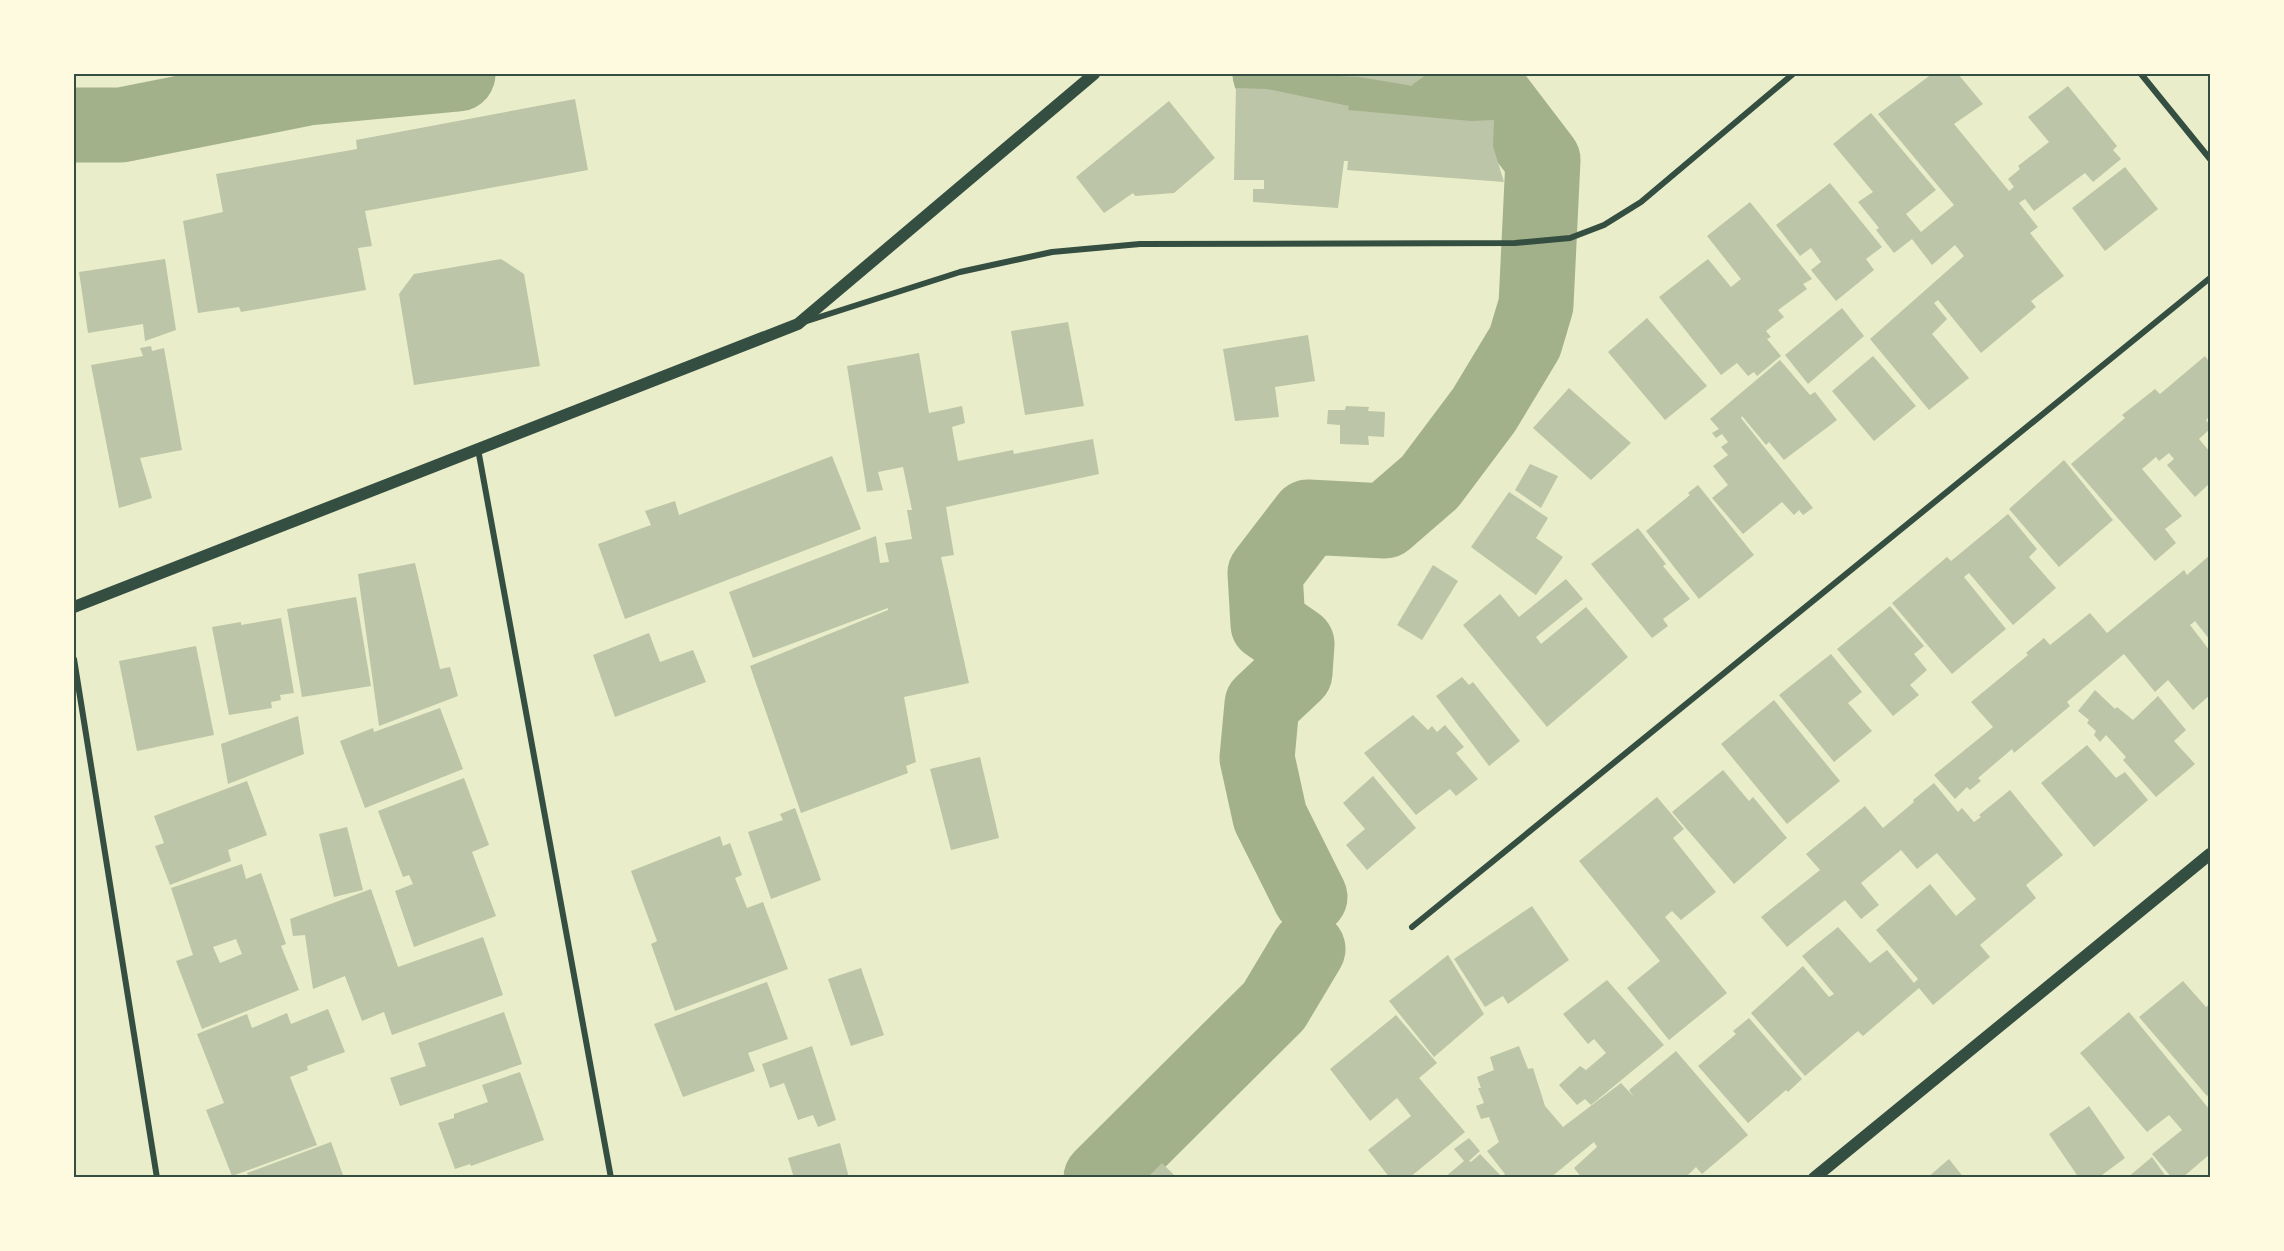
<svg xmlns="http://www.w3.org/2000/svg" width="2284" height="1251" font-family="Quicksand,sans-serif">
  <rect width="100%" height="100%" fill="#e9edc9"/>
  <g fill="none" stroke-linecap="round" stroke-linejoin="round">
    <path stroke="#a3b18a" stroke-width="75" d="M1270 74 1311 83 1405 94 1488 88 1543 160 1536 305 1525 342 1484 410 1430 482 1385 521 1308 517 1265 573 1268 624 1297 644 1295 673 1262 704 1257 758 1270 817 1310 897
      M74 125H121L308 88 458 74
      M1101 1178 1274 1006 1308 949"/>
  </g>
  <path fill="#bcc5a7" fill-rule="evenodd" d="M1316 74H1427L1412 85 1413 86 1359 77 1316 75Z
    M1932 74H1958L1983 104 1954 124 2009 191 2014 187 2008 179 2020 169 2018 166 2049 142 2028 117 2068 86 2117 146 2113 150 2121 159 2093 182 2085 173 2034 211 2025 199 2019 203 2038 227 2030 233 2064 276 2031 301 2036 307 1981 353 1938 300 1934 303 1947 319 1932 334 1969 378 1929 410 1870 339 1964 256 1955 245 1932 265 1912 239 1894 253 1876 230 1879 228 1858 202 1873 192 1833 144 1871 113 1936 190 1906 214 1921 232 1954 205 1878 114Z
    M1236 88 1267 89 1349 106 1348 110 1471 121 1494 120 1493 146 1504 182 1347 170 1348 161H1344L1338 208 1253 202V189H1264V180H1234Z
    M575 99 588 170 365 211 372 246 358 248 366 290 241 312 239 307 198 313 183 221 223 212 216 174 357 149 356 140Z
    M1169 101 1215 158 1174 193 1135 196 1133 193 1104 213 1076 177Z
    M2125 167 2158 209 2105 251 2072 208Z
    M1830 183 1882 247 1866 259 1874 270 1836 301 1811 270 1821 262 1811 248 1800 256 1776 225Z
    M1750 202 1812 279 1803 284 1807 289 1778 310 1784 317 1766 331 1771 337 1767 339 1781 356 1757 376 1754 372 1748 376 1737 363 1721 375 1659 297 1708 259 1731 287 1741 279 1707 236Z
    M165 259 176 330 145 341 143 324 88 333 79 272Z
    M501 259 524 274 540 366 414 385 399 294 414 274Z
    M1842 308 1864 336 1808 384 1785 355Z
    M1647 318 1707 386 1665 420 1608 352Z
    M1068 322 1084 406 1025 415 1011 331Z
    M1308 335 1315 381 1275 387 1279 417 1235 421 1223 349Z
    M151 346 152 351 164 348 182 450 140 458 152 498 119 508 91 365 143 356 140 348Z
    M919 353 929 413 962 406 965 423 952 427 958 461 1013 450 1014 454 1093 439 1099 474 946 507 954 555 941 557 969 683 904 697 916 762 906 766 908 773 801 813 750 666 888 610V608L753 658 729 592 876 536 880 563 889 562 885 543 912 539 907 510H912L903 467 878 472 883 490 867 492 847 366Z
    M1873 356 1916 406 1874 441 1832 391Z
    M2205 356 2210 363V416L2206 420 2210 425V429L2199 439 2210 452V483L2195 497 2167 465 2174 459 2169 453 2159 461 2156 457 2142 469 2182 516 2165 529 2176 543 2155 561 2071 464 2125 418 2122 415 2155 389 2160 394Z
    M1780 360 1810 395 1815 392 1837 420 1784 460 1769 442 1766 445 1742 416 1741 418 1813 508 1803 515 1799 510 1794 515 1782 502 1743 534 1712 498 1728 485 1713 466 1728 455 1721 447 1728 442 1722 434 1716 438 1712 433 1719 429 1710 419Z
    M1569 388 1631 443 1591 480 1533 428Z
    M1346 406 1369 407 1368 411 1385 412 1384 437 1368 436 1369 445 1340 444V425L1327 424 1328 410H1345Z
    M832 456 861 529 625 619 598 544 651 525 645 511 675 501 679 515Z
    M2064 460 2113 520 2059 567 2009 509Z
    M1530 464 1558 476 1541 508 1515 490Z
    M1698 485 1754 555 1699 599 1646 531 1690 495 1688 493Z
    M1509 492 1548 518 1536 538 1563 557 1536 595 1471 547Z
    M2008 514 2037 549 2029 557 2056 588 2013 625 1969 573 1964 577 2006 629 1952 674 1892 603 1947 557 1951 561Z
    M1638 528 1666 564 1663 566 1690 599 1663 619 1668 626 1652 638 1591 564Z
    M2210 555V640L2195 621 2190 625 2210 651V695L2193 710 2168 680 2155 692 2124 654 2067 702 2070 706 2014 753 2012 749 1978 778 1981 781 1970 790 1967 787 1955 799 1934 775 1993 727 1971 702 2028 655 2026 653 2044 638 2050 645 2090 613 2107 633 2184 570 2187 575Z
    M415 563 440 669 450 667 458 696 379 726 358 574Z
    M1433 565 1458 581 1422 640 1397 625Z
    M1566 579 1583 599 1536 637 1541 644 1586 607 1628 657 1547 727 1463 625 1500 594 1519 617Z
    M356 597 371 686 302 697 287 609Z
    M1890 606 1924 646 1914 654 1927 670 1910 685 1919 695 1893 716 1837 649Z
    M281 618 294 693 280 695 281 700 271 702 272 708 229 715 212 627 241 622V625Z
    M649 633 660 662 693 650 706 682 615 717 593 655Z
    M196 646 214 735 137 751 119 661Z
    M1831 654 1862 692 1848 703 1872 731 1834 762 1779 695Z
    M1462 677 1469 685 1473 682 1520 741 1489 766 1436 696Z
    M2095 690 2115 709 2117 707 2133 720 2158 696 2186 730 2174 741 2195 764 2156 797 2123 760 2126 757 2106 735 2100 742 2094 735 2096 731 2087 723 2089 720 2078 711Z
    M1774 700 1840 781 1787 824 1721 744Z
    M440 708 463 769 365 808 340 741 373 728 374 732Z
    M1413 715 1428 730 1432 726 1437 732 1445 725 1464 747 1456 753 1478 779 1456 796 1450 789 1416 815 1364 753Z
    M298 716 304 754 228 784 221 744Z
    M2087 745 2116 778 2125 772 2148 800 2094 847 2041 783Z
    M980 757 999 838 951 850 930 769Z
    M1723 770 1749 801 1753 797 1787 838 1734 884 1672 812Z
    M1373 776 1416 828 1367 870 1346 845 1365 829 1343 803Z
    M464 778 489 845 472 852 496 916 414 947 395 891 413 884 409 875 403 877 378 811Z
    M247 781 267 835 228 850 231 861 170 885 155 846 164 843 154 816Z
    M1934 783 1958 812 1962 808 1974 822 1981 817 1979 815 2010 790 2063 855 2026 885 2036 898 1980 945 1990 957 1933 1005 1919 988 1863 1036 1858 1031 1805 1076 1751 1013 1803 966 1829 997 1834 994 1802 956 1838 927 1870 963 1887 950 1914 983 1918 979 1876 930 1930 884 1956 916 1976 899 1937 853 1917 869 1901 850 1861 883 1879 905 1861 919 1845 900 1787 947 1761 917 1820 870 1806 854 1865 806 1883 828 1914 802 1913 800Z
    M1657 797 1684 829 1673 838 1716 892 1681 920 1672 911 1665 917 1727 993 1669 1040 1627 988 1660 961 1579 861Z
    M795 808 821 880 771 899 748 832 783 820 780 814Z
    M347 827 363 890 334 897 319 834Z
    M720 836 723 846 730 843 742 875 735 878 747 908 763 902 788 969 675 1011 651 944 657 941 631 871Z
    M242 864 246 879 261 873 286 944 281 946 299 990 202 1029 176 961 193 955 171 888ZM236 939 242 954 220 963 213 947Z
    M371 889 398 967 483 937 503 995 392 1035 384 1012 362 1021 345 976 313 989 305 935 293 936 290 919Z
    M1532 906 1569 960 1508 1004 1503 996 1485 1007 1454 959Z
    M1448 955 1484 1014 1434 1057 1389 1001Z
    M861 968 884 1035 851 1046 828 979Z
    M1607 980 1664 1045 1591 1105 1585 1099 1577 1105 1559 1085 1580 1066 1586 1070 1606 1053 1594 1039 1588 1044 1563 1014Z
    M2183 981 2206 1007 2210 1004V1093L2207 1096 2139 1017Z
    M767 982 788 1039 748 1053 755 1071 683 1097 654 1024Z
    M328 1009 345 1052 307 1066 308 1070 290 1077 317 1145 232 1176 206 1110 224 1103 197 1034 247 1014 252 1028 287 1013 291 1024Z
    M504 1012 522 1064 400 1106 390 1078 426 1066 418 1043Z
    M2129 1012 2210 1110V1154L2182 1178H2172L2152 1154 2182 1130 2169 1115 2147 1132 2080 1053Z
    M1396 1015 1437 1063 1419 1078 1465 1132 1409 1178H1390L1368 1150 1411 1116 1397 1098 1370 1121 1330 1069Z
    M1749 1018 1802 1079 1788 1092 1786 1090 1748 1123 1698 1066 1736 1034 1733 1031Z
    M812 1046 836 1120 818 1127 813 1115 798 1120 784 1083 770 1088 762 1064Z
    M1519 1046 1528 1069 1533 1068 1545 1106 1563 1127 1621 1083 1634 1097 1629 1090 1676 1051 1748 1135 1702 1174 1696 1167 1685 1178H1582L1574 1168 1597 1147 1594 1142 1550 1178H1444L1464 1161 1454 1149 1469 1138 1480 1151 1469 1161 1471 1162 1480 1154 1502 1177 1505 1174 1487 1151 1499 1142 1489 1117 1481 1119 1476 1106 1484 1103 1478 1088H1481L1477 1077 1494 1070 1490 1057Z
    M520 1072 544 1140 471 1166 470 1164 455 1169 438 1123 454 1118V1114L488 1102 482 1085Z
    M2089 1106 2125 1158 2098 1178H2079L2049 1134Z
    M331 1142 344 1178H249L247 1173Z
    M840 1143 849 1178H794L788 1158Z
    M2152 1157 2167 1178H2127Z
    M1949 1159 1964 1178H1927Z
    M1162 1163 1177 1178H1147Z"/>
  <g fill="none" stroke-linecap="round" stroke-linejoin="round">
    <path stroke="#344e41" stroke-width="6" d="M2141 74 2210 159
      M807 321 960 272 1052 252 1140 244 1515 243 1570 238 1604 225 1641 202 1793 74
      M478 449 611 1178
      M74 659 157 1178
      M1412 927 2210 278"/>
    <path stroke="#344e41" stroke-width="12" d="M74 607 798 324 1094 74
      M1814 1178 2210 854"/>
  </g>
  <rect width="2284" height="1251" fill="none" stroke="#fefae0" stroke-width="150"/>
  <rect x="75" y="75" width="2134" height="1101" fill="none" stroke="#344e41" stroke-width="2"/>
</svg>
